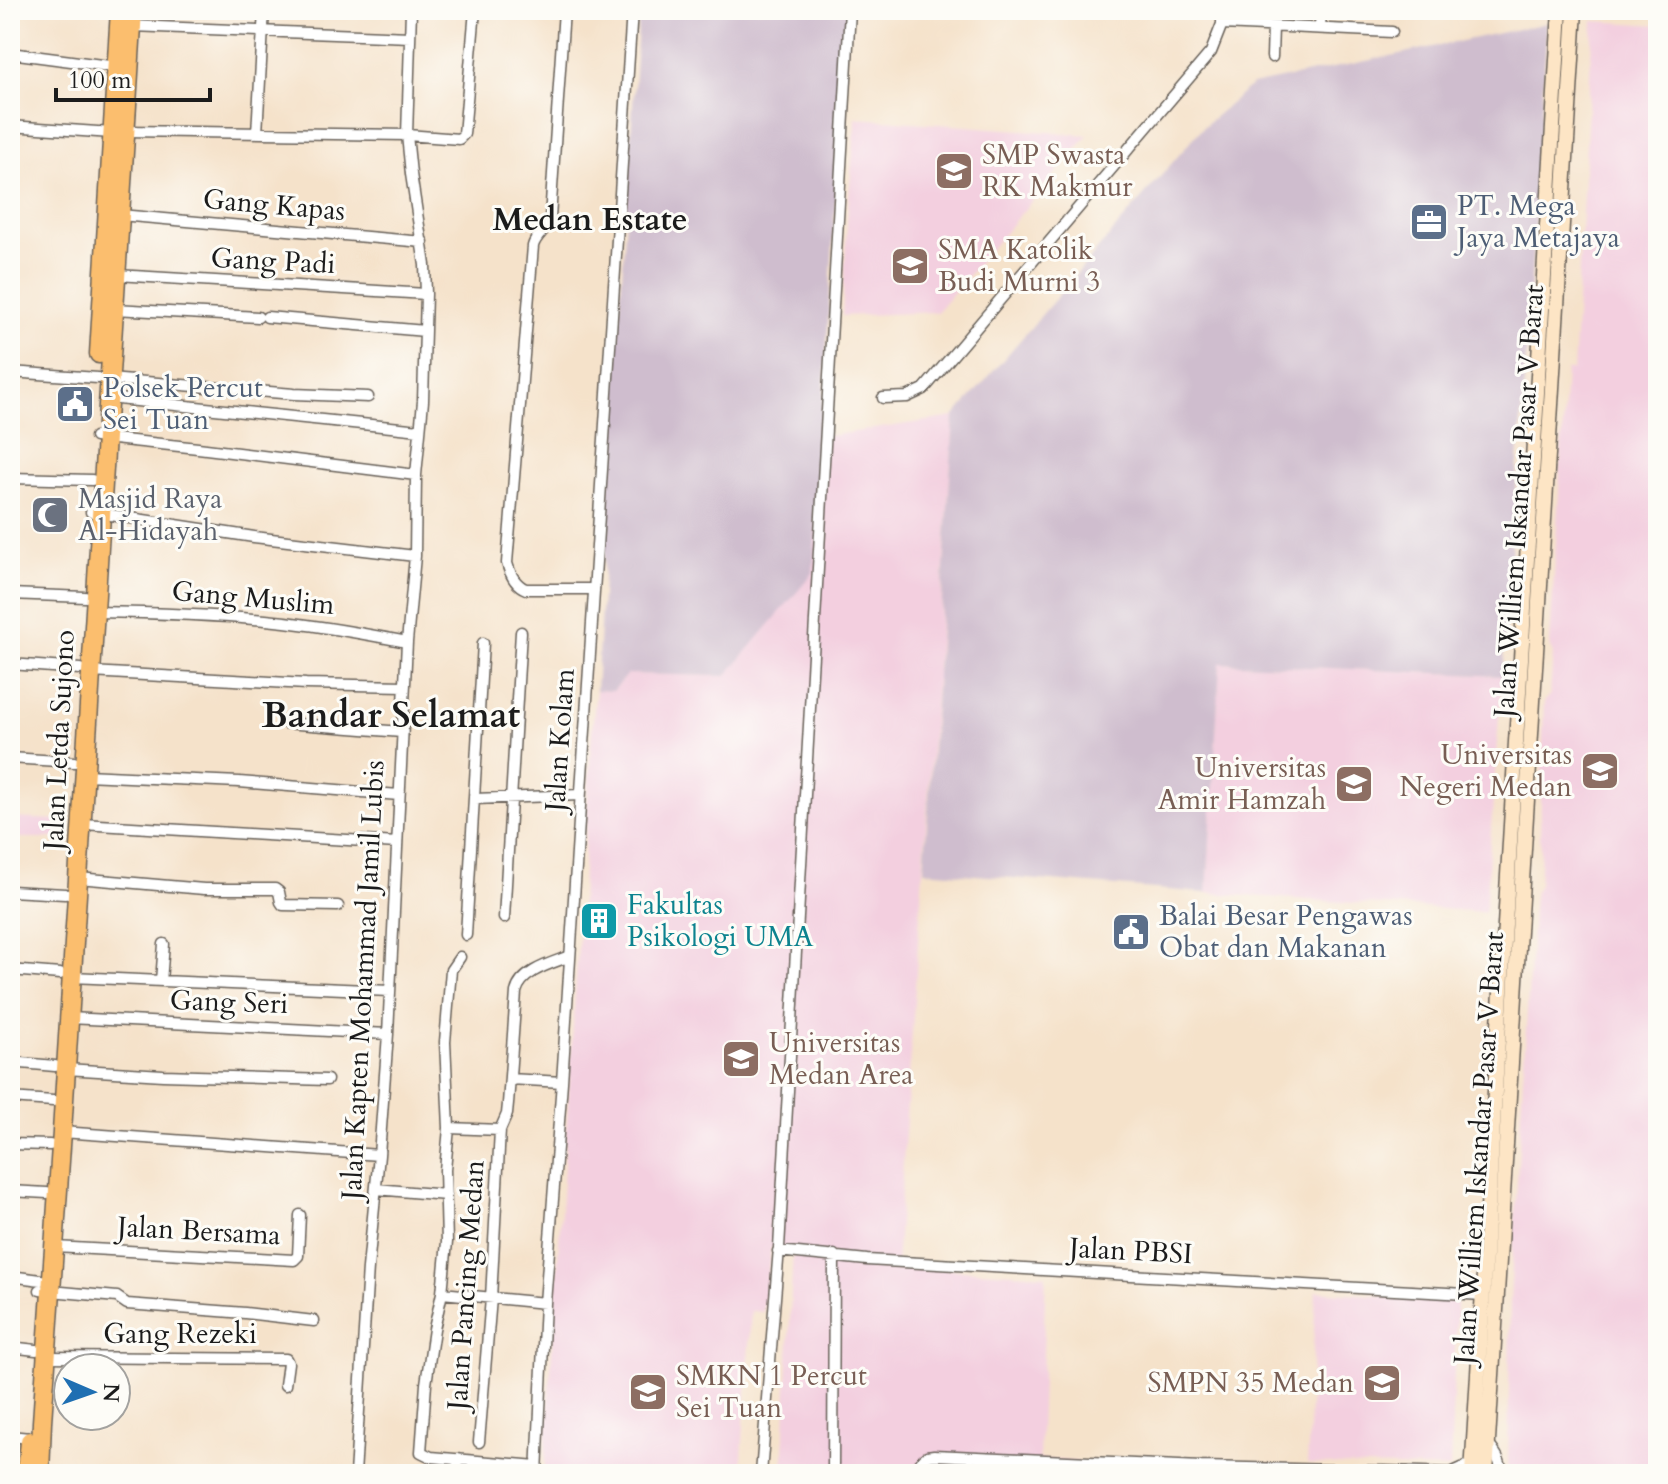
<svg xmlns="http://www.w3.org/2000/svg" width="1668" height="1484" font-family="Cardo,serif">
  <rect width="100%" height="100%" fill="#fdfcf7"/>
  <filter id="ink" filterUnits="userSpaceOnUse"><feTurbulence type="fractalNoise" baseFrequency=".0125" numOctaves="2"/><feDisplacementMap in="SourceGraphic" scale="16" xChannelSelector="R" yChannelSelector="G"/><feConvolveMatrix kernelMatrix="1 2 1 2 8 2 1 2 1" color-interpolation-filters="sRGB"/></filter>
  <filter id="wash" filterUnits="userSpaceOnUse"><feTurbulence type="fractalNoise" baseFrequency=".006" numOctaves="4" result="noise"/><feDisplacementMap in="SourceGraphic" scale="32" xChannelSelector="R" yChannelSelector="G"/><feGaussianBlur stdDeviation="1.8" result="paint"/><feColorMatrix in="noise" values="0 0 0 0 0 0 0 0 0 0 0 0 0 0 0 0 0 1.4 0 .05"/><feComposite in="paint" operator="in"/></filter>
  <g filter="url(#wash)">
    <rect width="100%" height="100%" fill="#f5e2ca"/>
    <path fill="#f3cfdf" d="M1593 21 1658 25V1474H1508L1510 1301 1534 893 1539 885 1541 848 1540 839 1544 702 1550 694 1553 655 1550 644 1566 371H1573Z
      M856 118 1088 135 937 312 842 316 848 207Z
      M954 417 896 1266 1046 1275 1039 1459 1249 1474H783L793 1250 771 1247 763 1312 751 1311 741 1474H544L592 731 596 690 613 691 627 674 726 676 821 437Z
      M1220 663 1502 676 1485 912 1207 893Z
      M10 818 60 820 59 838H10Z
      M1316 1291 1457 1301 1450 1469 1307 1464Z"/>
    <path fill="#cfbdce" d="M639 10H847L813 573 726 676 627 674 613 691 596 690Z
      M1547 23 1528 328 1502 676 1220 663 1207 893 924 871 954 417 1203 127 1252 85Z"/>
  </g>
  <g filter="url(#ink)">
    <g fill="none" stroke-linecap="round" stroke-linejoin="round">
      <g stroke="#686159" stroke-width="13">
        <path id="street" d="M564 10 550 218C548 230 536 234 533 246L507 563C510 574 515 585 526 589H594
          M1222 24 1392 32
          M132 26 410 37
          M1320 28 1321 10
          M10 53 117 67
          M1272 57 1273 27
          M10 126 112 133
          M126 131 407 135 459 139 464 134 475 10
          M257 133 264 10
          M120 215 423 242
          M117 275 426 294
          M115 309 258 317
          M267 317 425 331
          M10 372 98 378
          M109 379 294 394 368 397
          M108 398 420 430
          M883 398 907 397 924 389 1211 52 1222 24V10
          M95 437 198 448 416 475
          M10 478 92 480
          M91 512 254 537 415 556
          M10 594 85 597
          M94 612C158 613 222 615 285 622 326 627 366 634 407 642
          M10 664 80 669
          M91 672 306 684 405 686
          M285 723 402 732
          M10 758 74 762
          M85 775 239 782 399 795
          M475 799 580 795
          M82 824 397 843
          M78 878 204 889H275L279 892 281 902 283 905 338 906
          M10 891 65 894
          M504 918 521 632
          M466 935 483 643
          M460 957 451 970 445 1042 449 1128 445 1170 447 1242 442 1293 545 1303
          M10 970 60 974
          M71 977 390 991
          M161 981 164 944
          M69 1018 388 1034
          M10 1062 55 1066
          M66 1069 163 1075 327 1080
          M510 1079 562 1082
          M10 1098 53 1101
          M449 1128 500 1130
          M62 1132 379 1155
          M10 1144 50 1145
          M376 1189 446 1195
          M10 1191 47 1193
          M55 1247 294 1260 298 1256 300 1215
          M778 1251 867 1260 1483 1295
          M10 1276 41 1280
          M40 1290 117 1297 127 1304 245 1313 314 1321
          M442 1293 434 1329 426 1384 421 1452 431 1457 537 1466
          M10 1347 36 1350
          M47 1357 286 1359 288 1363 285 1385
          M10 1436 30 1438
          M479 1442 491 1298 500 1130 507 1114 508 1104 516 992C521 971 552 963 570 956
          M1487 1443C1496 1453 1501 1461 1502 1474
          M355 1474 368 1268 379 1155 388 1034 407 642 415 556 416 475 423 401 426 294 425 265 411 174 407 135 411 10
          M457 1474 458 1459
          M537 1474 545 1303 562 1082 632 10
          M761 1474 779 1248 850 10
          M833 1474 834 1255
          M920 1474 921 1461 927 1456 934 1455 1201 1467 1421 1472 1451 1473 1473 1463"/>
      </g>
      <g stroke="#686159" stroke-width="17">
        <path id="secondary" d="M1472 1474 1560 10
          M1486 1474 1575 10"/>
      </g>
      <g stroke="#686159" stroke-width="21">
        <path id="highway" d="M99 354 120 10
          M27 1474 30 1441
          M40 1474 42 1422 62 1132 133 10"/>
      </g>
      <use href="#street" stroke="#fff" stroke-width="10"/>
      <use href="#secondary" stroke="#fde5c5" stroke-width="14"/>
      <use href="#highway" stroke="#fbbe6e" stroke-width="18"/>
    </g>
  </g>
  <defs>
    <g id="school-square" transform="scale(2)"><rect x="-9" y="-9" width="18" height="18" rx="4" fill="#8d6e63" stroke="#fdfcf7"/><path d="M0-5L7-2L0 1L-7-2ZM-4 1L0 2.5L4 1V4Q0 6-4 4Z" fill="#fff"/></g>
    <g id="office-square" transform="scale(2)"><rect x="-9" y="-9" width="18" height="18" rx="4" fill="#5c6f8a" stroke="#fdfcf7"/><path d="M-6-3h4V-5.5h4V-3h4V5H-6ZM-1-4.5V-3h2v-1.5ZM-6 0V1H6V0Z" fill="#fff"/></g>
    <g id="civic-square" transform="scale(2)"><rect x="-9" y="-9" width="18" height="18" rx="4" fill="#5c6f8a" stroke="#fdfcf7"/><path d="M-.6-6.5H3V-4.5H.6V-3L4-1V1h2V6H-6V1h2V-1L-.6-3ZM-1.2 2.5V6h2.4V2.5Z" fill="#fff"/></g>
    <g id="mosque-square" transform="scale(2)"><rect x="-9" y="-9" width="18" height="18" rx="4" fill="#6b7280" stroke="#fdfcf7"/><path d="M3.5-4.9A6 6 0 1 0 3.5 4.9A5 5 0 1 1 3.5-4.9Z" fill="#fff"/></g>
    <g id="university-square" transform="scale(2)"><rect x="-9" y="-9" width="18" height="18" rx="4" fill="#8d6e63" stroke="#fdfcf7"/><path d="M0-5L7-2L0 1L-7-2ZM-4 1L0 2.5L4 1V4Q0 6-4 4Z" fill="#fff"/></g>
    <g id="building-square" transform="scale(2)"><rect x="-9" y="-9" width="18" height="18" rx="4" fill="#0f9aa8" stroke="#fdfcf7"/><path d="M-4-6H4V6H1V3H-1V6H-4ZM-2.5-4.3h1.7v1.8h-1.7ZM.8-4.3h1.7v1.8H.8ZM-2.5-1h1.7V.8h-1.7ZM.8-1h1.7V.8H.8Z" fill="#fff"/></g>
  </defs>
  <g fill-rule="evenodd">
    <use href="#school-square" x="954" y="171"/>
    <use href="#office-square" x="1429" y="222"/>
    <use href="#school-square" x="910" y="266"/>
    <use href="#civic-square" x="75" y="404"/>
    <use href="#mosque-square" x="50" y="515"/>
    <use href="#university-square" x="1600" y="771"/>
    <use href="#university-square" x="1354" y="784"/>
    <use href="#building-square" x="599" y="921"/>
    <use href="#civic-square" x="1131" y="932"/>
    <use href="#university-square" x="741" y="1059"/>
    <use href="#school-square" x="1382" y="1383"/>
    <use href="#school-square" x="648" y="1392"/>
  </g>
  <g text-anchor="middle" dominant-baseline="central" stroke-width="6" stroke-linejoin="round" paint-order="stroke">
    <g font-size="28" fill="#785e54" stroke="#fdfcf7" text-anchor="start">
      <text x="982" y="155">SMP Swasta<tspan x="982" dy="32">RK Makmur</tspan></text>
      <text x="938" y="250">SMA Katolik<tspan x="938" dy="32">Budi Murni 3</tspan></text>
      <text x="1572" y="755" text-anchor="end">Universitas<tspan x="1572" dy="32">Negeri Medan</tspan></text>
      <text x="1326" y="768" text-anchor="end">Universitas<tspan x="1326" dy="32">Amir Hamzah</tspan></text>
      <text x="769" y="1043">Universitas<tspan x="769" dy="32">Medan Area</tspan></text>
      <text x="676" y="1376">SMKN 1 Percut<tspan x="676" dy="32">Sei Tuan</tspan></text>
      <text x="1354" y="1383" text-anchor="end">SMPN 35 Medan</text>
    </g>
    <g font-size="28" fill="#1c1c1c" stroke="#fdfcf7">
      <text transform="translate(274 205) rotate(5)">Gang Kapas</text>
      <text transform="translate(273 261) rotate(3)">Gang Padi</text>
      <text transform="translate(1519 501) rotate(-86)">Jalan Williem Iskandar Pasar V Barat</text>
      <text transform="translate(253 598) rotate(5)">Gang Muslim</text>
      <text transform="translate(59 740) rotate(-87)">Jalan Letda Sujono</text>
      <text transform="translate(560 740) rotate(-86)">Jalan Kolam</text>
      <text transform="translate(363 980) rotate(-87)">Jalan Kapten Mohammad Jamil Lubis</text>
      <text transform="translate(229 1002) rotate(2)">Gang Seri</text>
      <text transform="translate(1479 1148) rotate(-86)">Jalan Williem Iskandar Pasar V Barat</text>
      <text transform="translate(199 1231) rotate(3)">Jalan Bersama</text>
      <text transform="translate(1131 1251) rotate(3)">Jalan PBSI</text>
      <text transform="translate(466 1285) rotate(-86)">Jalan Pancing Medan</text>
      <text x="180" y="1334">Gang Rezeki</text>
    </g>
    <g font-size="28" fill="#4e5e75" stroke="#fdfcf7" text-anchor="start">
      <text x="1457" y="206">PT. Mega<tspan x="1457" dy="32">Jaya Metajaya</tspan></text>
      <text x="103" y="388">Polsek Percut<tspan x="103" dy="32">Sei Tuan</tspan></text>
      <text x="1159" y="916">Balai Besar Pengawas<tspan x="1159" dy="32">Obat dan Makanan</tspan></text>
    </g>
    <g font-size="28" fill="#5b616d" stroke="#fdfcf7" text-anchor="start">
      <text x="78" y="499">Masjid Raya<tspan x="78" dy="32">Al-Hidayah</tspan></text>
    </g>
    <g font-size="28" fill="#0d838f" stroke="#fdfcf7" text-anchor="start">
      <text x="627" y="905">Fakultas<tspan x="627" dy="32">Psikologi UMA</tspan></text>
    </g>
    <g font-size="32" font-weight="bold" fill="#1c1c1c" stroke="#fdfcf7">
      <text x="590" y="220">Medan Estate</text>
    </g>
    <g font-size="36" font-weight="bold" fill="#1c1c1c" stroke="#fdfcf7">
      <text x="391" y="715">Bandar Selamat</text>
    </g>
  </g>
  <rect width="1668" height="1484" fill="none" stroke="#fdfcf7" stroke-width="40"/>
  <g transform="translate(92 1392) rotate(92)"><circle r="38" fill="#fdfcf7" stroke="#a3a29f" stroke-width="2"/>
  <path d="M0-6L14 30L0 20L-14 30Z" fill="#1f6fb2"/>
  <text y="-12" font-size="22" font-weight="bold" text-anchor="middle" fill="#1c1c1c">N</text>
  </g>
  <path d="M56 88v12h154v-12" fill="none" stroke="#1c1c1c" stroke-width="4"/>
  <text x="68" y="88" font-size="24" fill="#1c1c1c" stroke="#fdfcf7" stroke-width="6" paint-order="stroke">100 m</text>
</svg>
